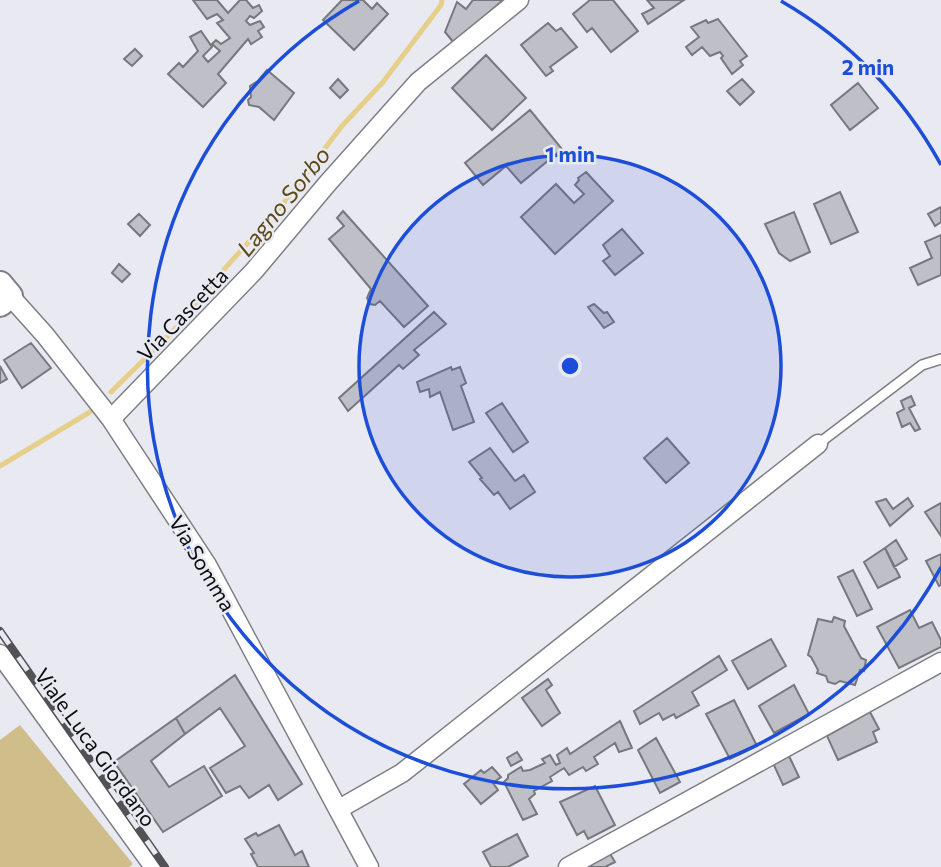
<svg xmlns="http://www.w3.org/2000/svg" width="941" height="867" font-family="Commissioner,sans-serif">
  <rect width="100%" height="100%" fill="#e9e9f1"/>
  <path fill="#cfbd8a" d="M20 725 133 864 129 867H0V740Z"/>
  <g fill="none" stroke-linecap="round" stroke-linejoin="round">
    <path stroke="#e6cf8a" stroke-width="5" d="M111 392 181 323 227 266 283 204 341 127 383 82 441 5 442 0
      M0 466 90 412"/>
  </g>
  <path fill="#bfbfc7" stroke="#77777e" stroke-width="2" d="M193 0H217L228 13 240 0H246L253 8 259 5 262 11 254 18 250 16 246 21 250 25 260 21 264 27 258 31 262 37 251 44 248 39 218 74 226 83 203 107 168 74 179 63 183 67 198 51 190 37 201 31 212 47 203 56 208 62 220 51 212 44 216 40 221 44 230 38 217 23 223 20 217 14 207 19Z
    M342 0H363L372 9 377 3 388 14 354 50 323 20Z
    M473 0H503L454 43 445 32 457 2 466 9Z
    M590 0H613L638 31 611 52 592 28 587 32 573 14Z
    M647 0H684L648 24 642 14 654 8Z
    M718 19 747 56 740 61 743 65 732 74 721 58 723 56 720 52 710 56 702 47 692 55 686 47 699 37 691 27 706 20 708 23Z
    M548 23 556 31 561 28 577 47 550 67 553 71 546 76 521 45Z
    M135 49 142 56 132 66 124 59Z
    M486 55 526 98 492 130 452 88Z
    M267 70 294 93 274 120 259 107 249 105 248 100 251 97 250 86 258 81Z
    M338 79 348 90 340 98 330 88Z
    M742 79 754 92 740 105 727 91Z
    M858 83 878 108 850 130 831 105Z
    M530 110 562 149 521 183 506 166 483 185 465 163Z
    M586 172 613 201 555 254 521 217 556 184 574 203 584 194 575 185 579 180 578 178Z
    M840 192 858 232 831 244 814 204Z
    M941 207V222L935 226 928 214Z
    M343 211 428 306 404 327 380 301 375 305 370 304 367 298 371 289 329 239 344 226 337 218Z
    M794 212 810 252 790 261 779 253 765 224Z
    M139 214 150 225 140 236 128 224Z
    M622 229 643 253 615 275 603 261 610 256 603 245Z
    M941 235V275L918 285 910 268 932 258 925 242Z
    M119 264 130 274 122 282 112 273Z
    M594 304 604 313 607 312 614 322 604 328 588 307Z
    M434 312 446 324 414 350 419 355 403 369 399 365 348 411 339 398Z
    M31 343 51 368 22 388 4 360Z
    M0 366 7 379 0 383Z
    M451 367 452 370 460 367 466 383 461 386 474 422 453 430 440 392 430 397 429 389 420 392 417 382Z
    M911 396 915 405 909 408 920 429 915 431 910 423 902 427 897 413 904 409 901 401Z
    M502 403 528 442 513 452 486 413Z
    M667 438 689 463 666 483 644 458Z
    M490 448 515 481 524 475 535 492 510 509 498 492 494 495 480 479 482 478 469 462Z
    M908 498 913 506 890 526 876 502 886 499 893 509Z
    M941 503V536L925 512Z
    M896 540 907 559 894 567 885 548Z
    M885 548 900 577 878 588 864 562Z
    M941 554V585L939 586 926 561Z
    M853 570 872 609 857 616 838 577Z
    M910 610 919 628 932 622 941 640V647L899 668 877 627Z
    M834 617 845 621 844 626 861 658 866 660 864 671 860 670 855 685 840 681 835 684 828 682 826 676 817 673 818 670 811 657 808 655 818 619 832 622Z
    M771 639 786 666 748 689 732 661Z
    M719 656 727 670 692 692 699 705 676 718 674 714 663 720 659 713 640 724 634 711Z
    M235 675 302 784 278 800 269 785 249 798 240 786 226 793 210 768 245 746 220 708 185 734 176 718Z
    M548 679 552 685 546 690 560 713 542 726 522 698Z
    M794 685 809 714 774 733 759 706Z
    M734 700 757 746 730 759 706 714Z
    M870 712 879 729 873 732 877 742 838 760 827 736Z
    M176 718 185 734 151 761 169 787 204 766 222 796 163 832 114 762Z
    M620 721 632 748 619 752 615 743 594 757 598 764 586 771 583 767 569 775 564 768 550 777 552 781 534 791 535 794 529 799 537 814 523 820 504 782 508 778V775L521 767 523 771 530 770 545 763 542 759 550 755 556 765 560 763 557 755 567 748 570 754Z
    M656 738 680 782 660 793 638 750Z
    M517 752 522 760 511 766 507 758Z
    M789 756 799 777 783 785 773 763Z
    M492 767 501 777 493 783 498 790 481 804 464 784 481 770 484 773Z
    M595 786 615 825 588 839 584 831 577 835 560 802Z
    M279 825 295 855 302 851 309 867H258L251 854 254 853 245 839 256 833 258 836Z
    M517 834 528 856 508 867H491L483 852Z
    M609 852 615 862 605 867H583Z"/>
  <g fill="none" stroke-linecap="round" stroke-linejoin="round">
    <g stroke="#7e7e85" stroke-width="12">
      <path id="service" d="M818 444 922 365 941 359"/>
    </g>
    <g stroke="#7e7e85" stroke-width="21">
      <path id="minor" d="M10 296 45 335 111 419 207 565 369 867
        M111 419 254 271 327 184 418 82 519 0
        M0 654 154 867
        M339 809 402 773 818 444
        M568 867 941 662"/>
    </g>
    <g stroke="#7e7e85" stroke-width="28">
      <path id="secondary" d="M0 284 10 296 0 304"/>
    </g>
    <use href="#service" stroke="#fff" stroke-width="9"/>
    <use href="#minor" stroke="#fff" stroke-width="18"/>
    <use href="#secondary" stroke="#fff" stroke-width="24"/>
    <g stroke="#515156" stroke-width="8">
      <path id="rail" d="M0 631 165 867"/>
    </g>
    <use href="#rail" stroke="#e9e9f1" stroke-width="5" stroke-dasharray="16" stroke-linecap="butt"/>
  </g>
  <circle cx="570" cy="366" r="211" fill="#1d4ed8" fill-opacity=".12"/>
  <g fill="none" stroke="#1d4ed8" stroke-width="3.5">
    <circle cx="570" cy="366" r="211"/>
    <path d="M941 567A422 422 0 1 1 359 1M781 1A422 422 0 0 1 941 165"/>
  </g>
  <g text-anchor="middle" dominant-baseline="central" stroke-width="5" stroke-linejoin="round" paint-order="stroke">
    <g font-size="21" fill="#0d0d10" stroke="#e9e9f1">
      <text transform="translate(182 314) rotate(-46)">Via Cascetta</text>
      <text transform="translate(203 563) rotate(59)">Via Somma</text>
      <text transform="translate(96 747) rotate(54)">Viale Luca Giordano</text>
    </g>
    <g font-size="23" font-style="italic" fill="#5a4914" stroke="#e9e9f1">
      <text transform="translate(283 201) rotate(-51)">Lagno Sorbo</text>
    </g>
  </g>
  <circle cx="570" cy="366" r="10" fill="#1d4ed8" stroke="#e9e9f1" stroke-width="3.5"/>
  <g font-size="21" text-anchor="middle" font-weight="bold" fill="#1d4ed8" stroke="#e9e9f1" stroke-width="5" stroke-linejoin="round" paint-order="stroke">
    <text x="868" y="75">2 min</text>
    <text x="570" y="162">1 min</text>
  </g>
</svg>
